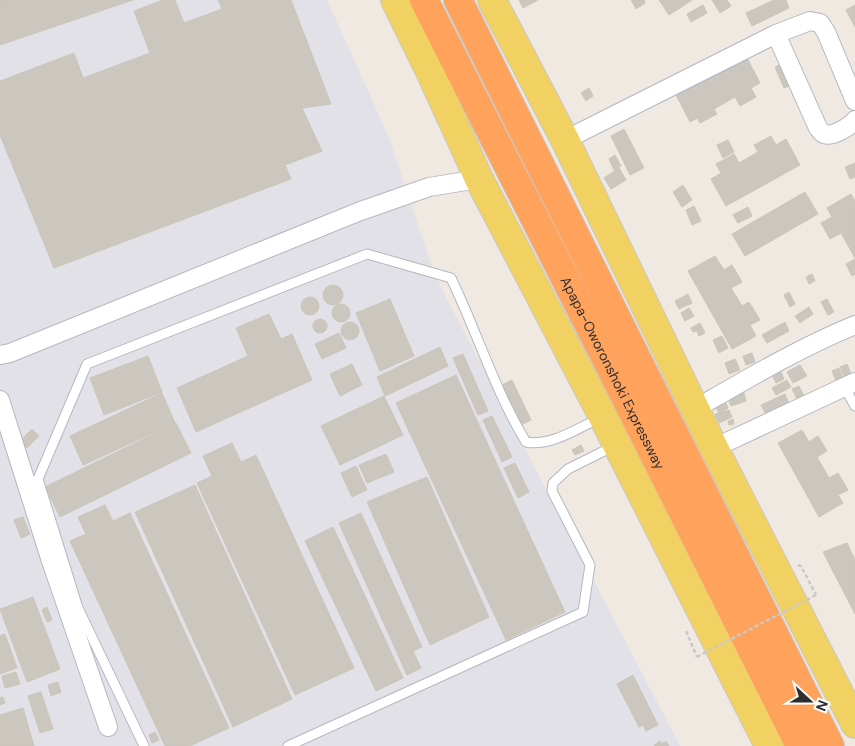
<svg xmlns="http://www.w3.org/2000/svg" width="855" height="746" font-family="'DM Sans',sans-serif">
  <rect width="100%" height="100%" fill="#efe9e1"/>
  <path fill="#e3e1e8" d="M0 0H327L388 135 435 276 680 746H0Z"/>
  <path fill="#cbc7bf" stroke="#cbc5ba" d="M0 0H133L0 45Z
    M163 0H175L184 23 222 9 218 0H291L331 104 302 108 322 151 285 165 291 179 54 268 0 135V81L74 53 83 78 150 53 134 11Z
    M519 0H538L523 8Z
    M631 0H644L645 3 636 9Z
    M659 0H692L669 15Z
    M712 0H727L731 6 720 13Z
    M774 0H786L789 8 752 26 746 13Z
    M703 5 707 13 691 22 687 14Z
    M855 5V27L846 10Z
    M744 52 760 83 751 88 756 97 740 106 735 97 714 109 717 114 700 123 697 118 690 122 674 91Z
    M782 64 791 85 784 88 775 67Z
    M589 88 593 96 586 101 581 93Z
    M624 129 644 168 630 175 611 136Z
    M771 136 776 145 786 139 800 165 726 206 711 179 721 173 716 164 734 154 739 163 758 152 754 145Z
    M728 140 734 152 723 158 717 145Z
    M615 155 621 166 614 170 609 159Z
    M855 163V177L850 179 845 167Z
    M619 168 626 180 611 189 604 178Z
    M683 185 692 200 682 207 673 192Z
    M805 192 818 214 745 256 732 234Z
    M851 194 855 201V258L841 233 830 239 821 223 832 217 827 208Z
    M694 206 701 221 692 225 686 210Z
    M748 207 752 216 738 223 733 215Z
    M715 256 724 270 732 265 742 282 731 288 742 306 749 302 760 320 750 325 756 336 732 349 688 271Z
    M855 259V274L852 276 846 264Z
    M812 274 815 281 809 284 806 277Z
    M323 295a10 10 0 1 1 20 0a10 10 0 1 1-20 0Z
    M789 292 795 304 790 307 784 295Z
    M688 294 692 303 679 309 675 301Z
    M301 306a9 9 0 1 1 18 0a9 9 0 1 1-18 0Z
    M390 299 414 356 380 371 356 313Z
    M827 299 834 312 828 315 821 302Z
    M332 313a9 9 0 1 1 18 0a9 9 0 1 1-18 0Z
    M809 307 813 314 800 323 795 316Z
    M689 308 694 316 685 321 681 313Z
    M269 314 281 339 292 334 312 380 196 432 177 388 248 356 236 328Z
    M313 326a7 7 0 1 1 14 0a7 7 0 1 1-14 0Z
    M341 331a9 9 0 1 1 18 0a9 9 0 1 1-18 0Z
    M785 322 789 331 767 343 762 335Z
    M700 323 705 333 699 336 697 331 693 332 691 328Z
    M339 333 346 348 322 359 315 344Z
    M722 336 728 348 719 353 713 340Z
    M440 347 448 366 385 396 377 377Z
    M752 353 755 362 746 365 743 356Z
    M463 354 488 411 478 415 453 358Z
    M148 356 162 392 104 415 90 378Z
    M735 359 740 370 729 374 725 363Z
    M352 364 362 385 340 396 330 374Z
    M847 364 851 374 844 376 840 367Z
    M800 365 807 376 793 383 787 372Z
    M839 368 843 378 836 381 832 371Z
    M781 372 784 379 776 383 773 377Z
    M456 375 565 612 506 640 396 403Z
    M512 380 531 420 519 426 500 386Z
    M787 380 791 387 776 395 772 388Z
    M799 386 805 398 798 401 792 389Z
    M162 393 175 423 83 465 70 436Z
    M744 393 746 401 731 406 728 398Z
    M785 394 789 404 766 415 761 405Z
    M384 396 403 435 340 465 321 426Z
    M726 403 728 408 719 413 716 407Z
    M729 410 732 417 719 423 715 414Z
    M492 416 512 457 502 462 483 420Z
    M733 419 734 424 729 425 728 421Z
    M176 423 191 453 60 517 45 487Z
    M32 429 39 436 27 448 20 441Z
    M802 430 809 442 818 436 827 451 817 457 829 478 838 473 848 490 838 495 843 503 819 517 778 443Z
    M232 443 241 462 256 455 354 668 295 695 197 483 212 476 203 456Z
    M581 445 584 451 575 455 572 450Z
    M386 454 394 472 367 483 359 465Z
    M515 463 529 492 518 498 504 468Z
    M356 466 367 490 352 497 341 473Z
    M427 477 489 617 430 645 367 502Z
    M195 485 292 699 233 727 135 512Z
    M105 505 113 521 130 513 229 728 190 746H165L70 541 86 534 78 517Z
    M361 513 422 647 413 651 421 668 407 675 339 523Z
    M23 517 30 534 21 538 14 520Z
    M333 527 403 678 376 691 305 541Z
    M847 543 855 560V614L823 552Z
    M33 597 60 669 27 682 0 609Z
    M47 607 52 620 47 622 42 610Z
    M5 634 17 668 0 674V636Z
    M16 672 20 684 5 688 2 676Z
    M633 675 658 725 646 731 643 725 639 727 617 684Z
    M58 682 61 692 51 696 48 685Z
    M41 692 53 729 40 733 28 696Z
    M3 697 5 703 0 705V698Z
    M23 708 34 746H0V715Z
    M155 732 159 740 152 743 149 735Z
    M660 741 662 744 666 741 669 746H655L654 745Z"/>
  <g fill="none" stroke-linecap="round" stroke-linejoin="round">
    <g stroke="#b4b7c1" stroke-width="11">
      <path id="service" d="M845 388 855 406
        M144 746 78 608 38 479 87 364 367 254 451 278C477 332 495 391 526 442 550 447 578 428 600 418
        M288 746 583 612 590 565 552 491 553 483 568 469 614 446"/>
    </g>
    <g stroke="#b4b7c1" stroke-width="20">
      <path id="minor" d="M776 34 818 128C819 129 823 134 824 134 831 138 851 126 855 120
        M565 140 776 34 810 21 820 23 826 32 855 101
        M0 355 10 353 358 212 429 187 479 179
        M0 400 50 558 108 727
        M695 409C747 379 799 348 855 325
        M714 448 855 382"/>
    </g>
    <g stroke="#c9c9c9" stroke-width="30">
      <path id="primary" d="M395 0 433 78 479 179 603 417 769 746
        M492 0 565 140 714 448 855 724"/>
    </g>
    <g stroke="#c9c9c9" stroke-width="30">
      <g id="motorway">
        <path id="s1" d="M424 0 611 369 800 746"/>
        <path d="M458 0 830 746"/>
      </g>
    </g>
    <path stroke="#c9c9c9" stroke-width="2.5" stroke-dasharray="4 2.5" stroke-linecap="butt" d="M798 565 801 566 816 595
      M686 631 697 657"/>
    <use href="#service" stroke="#fff" stroke-width="9"/>
    <use href="#minor" stroke="#fff" stroke-width="18"/>
    <use href="#primary" stroke="#f2d163" stroke-width="28"/>
    <use href="#motorway" stroke="#ffa35c" stroke-width="28"/>
    <path stroke="#c9c9c9" stroke-width="2.5" stroke-dasharray="4 2.5" stroke-linecap="butt" d="M697 657 816 595"/>
  </g>
  <g text-anchor="middle" dominant-baseline="central" stroke-width="4" stroke-linejoin="round" paint-order="stroke">
    <g font-size="14" fill="#2e2e2e" stroke="#fff">
      <text stroke="none"><textPath href="#s1" startOffset="418">Apapa-Oworonshoki Expressway</textPath></text>
    </g>
  </g>
  <g transform="translate(810 701) rotate(111)" stroke="#ffffff" stroke-width="4" paint-order="stroke">
  <path d="M0-4L9 19L0 12L-9 19Z" fill="#2e2e2e"/>
  <text y="-8" font-size="14" font-weight="bold" text-anchor="middle" fill="#2e2e2e">N</text>
  </g>
</svg>
